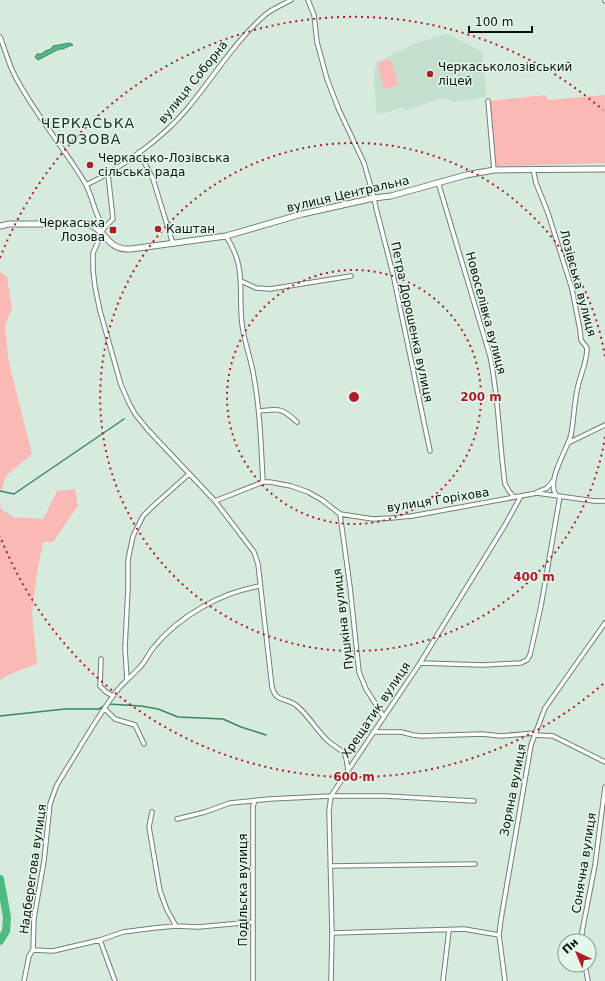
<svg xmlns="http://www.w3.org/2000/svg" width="605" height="981" font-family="'DejaVu Sans',sans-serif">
  <rect width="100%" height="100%" fill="#d6eadd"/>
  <path fill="#c4dfcd" d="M445 34 450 35 482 52 487 97 453 102 444 97 405 111 404 107 381 114 377 112 376 110 374 71 377 62 417 43Z"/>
  <path fill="#fab9b4" d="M391 59 398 85 384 89 377 63Z
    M545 95 548 100 605 95V163L496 166 489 101Z
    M0 271 7 277 12 307 5 327 9 363 32 454 6 476 0 493Z
    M75 489 78 506 53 542H43L37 574 32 613 37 664 13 673 0 680V501L1 509 13 517 43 519 57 491Z"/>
  <path fill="#50ba83" stroke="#3b8760" d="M70 43 73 45 69 46 63 49H59L38 60 35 57 37 54H42L45 51 51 49 53 46Z"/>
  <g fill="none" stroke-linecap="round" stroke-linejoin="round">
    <path stroke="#3b8760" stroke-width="1.5" d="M0 491 14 494 124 419
      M108 704 141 706 158 709 178 717 223 719 241 727 266 735
      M0 716 65 709H99L104 706"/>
    <path stroke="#50ba83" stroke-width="8" d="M0 879 7 917 6 931 0 941"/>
    <g stroke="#6e8075" stroke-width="5.5">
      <path id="street" d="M308 0 314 15 317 42 327 79 339 110 364 163 374 198 376 208 393 274 430 451
        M605 0V1
        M0 37C5 49 8 62 14 74 33 112 63 146 85 183 93 197 94 214 104 228L93 253V270L95 287 100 311 121 385 129 403 135 414 148 430 215 501 254 552 258 564 272 687C276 703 286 697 297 706 309 716 317 731 328 741 334 746 341 749 345 755 347 760 347 765 348 770
        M488 101 494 170
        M139 152 153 179 173 244
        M533 169 536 183 548 213 572 289 580 330 581 340 587 348C587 362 581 373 578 386 574 402 574 419 571 435 567 450 546 481 556 495
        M438 182 490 356C499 399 499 442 505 484L509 491 514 497
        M86 185C120 169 163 138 187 109 213 78 234 42 265 15 272 9 282 5 291 0
        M104 228 113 219 108 174
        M226 236C247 268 238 290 242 324 244 341 250 356 253 372 260 408 261 445 263 482
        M241 281 256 288 270 289 351 276
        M259 411C279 409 281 407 297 422
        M568 443 605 425
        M537 492 547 488 553 481
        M215 501 263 482H270L291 486 308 492 322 500 340 514 373 519 391 518 412 516 537 493 594 501H605
        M340 514 350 587 359 672 366 689 384 717
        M101 659 100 686 106 692 113 696
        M420 663 483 665 521 663 527 660 530 655 541 606 560 496
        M127 680 125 648 128 588V560L133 536 143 516 152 507 189 474
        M105 709 115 719 135 725 144 744
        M373 732H401L413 735 422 736 482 734 501 736 535 733
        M535 735 553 736 605 762
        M152 812 149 827 160 891 167 910 176 926
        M177 819 205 812 230 803 270 799 331 796H385L474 801
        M330 866 475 864
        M332 933 464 929 499 935
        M100 940 115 981
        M582 941V932L595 865 605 787
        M33 950 53 951 100 940 123 932 154 928 176 926 198 927 253 922
        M585 965 588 981
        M24 981 29 956 33 950 34 918 44 861 50 804 56 787 61 778C78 751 94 722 113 696 120 685 130 678 138 669 145 663 148 654 154 647 179 616 222 592 260 586
        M253 981V806L255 801
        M331 981 332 933 329 811 331 796 420 663 505 525 521 496
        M443 981 449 930
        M505 981 499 935 501 919 531 745 545 708 605 623"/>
    </g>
    <g stroke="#6e8075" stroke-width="7">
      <path id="secondary" d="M0 226 9 224H87C106 228 106 251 131 249L226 236 302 214 374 198 391 196 466 175 494 170 605 169"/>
    </g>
    <use href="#street" stroke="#fff" stroke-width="3.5"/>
    <use href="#secondary" stroke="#fff" stroke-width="5"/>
  </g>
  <g fill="none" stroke="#af1d28" stroke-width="2" stroke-dasharray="2 4">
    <circle cx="354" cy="397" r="127"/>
    <path d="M605 437A254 254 0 1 1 605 357"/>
    <path d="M603 684A380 380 0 0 1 0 536M0 258A380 380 0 0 1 603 110"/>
  </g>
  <g fill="#af1d28" stroke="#e3f7ea" stroke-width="1.5">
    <circle cx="430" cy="74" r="4"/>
    <circle cx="90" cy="165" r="4"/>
    <circle cx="158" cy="229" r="4"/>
    <rect x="109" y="226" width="8" height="8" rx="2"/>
  </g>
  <g text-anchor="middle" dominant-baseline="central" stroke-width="3" stroke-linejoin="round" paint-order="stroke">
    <g font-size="12" fill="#0b110d" stroke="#e3f7ea" text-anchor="start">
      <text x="438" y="67">Черкаськолозівський<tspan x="438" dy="14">ліцей</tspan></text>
      <text x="98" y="158">Черкасько-Лозівська<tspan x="98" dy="14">сільська рада</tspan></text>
      <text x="105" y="223" text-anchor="end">Черкаська<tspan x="105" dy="14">Лозова</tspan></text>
      <text x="166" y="229">Каштан</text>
    </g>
    <g font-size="12" fill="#0b110d" stroke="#e3f7ea">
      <text transform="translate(193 82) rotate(-51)">вулиця Соборна</text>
      <text transform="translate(348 194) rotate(-13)">вулиця Центральна</text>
      <text transform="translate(578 283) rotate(75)">Лозівська вулиця</text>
      <text transform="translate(486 313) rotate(75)">Новоселівка вулиця</text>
      <text transform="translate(412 322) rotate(78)">Петра Дорошенка вулиця</text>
      <text transform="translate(438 500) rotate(-9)">вулиця Горіхова</text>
      <text transform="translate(343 619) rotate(-97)">Пушкіна вулиця</text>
      <text transform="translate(376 710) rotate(-56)">Хрещатик вулиця</text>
      <text transform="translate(513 790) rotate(-79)">Зоряна вулиця</text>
      <text transform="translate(584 863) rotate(-81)">Сонячна вулиця</text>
      <text transform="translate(33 869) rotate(-82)">Надберегова вулиця</text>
      <text transform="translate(243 890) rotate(-90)">Подільска вулиця</text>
    </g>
    <g font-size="14" letter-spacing="1" fill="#213127" stroke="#e3f7ea">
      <text x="88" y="123">ЧЕРКАСЬКА<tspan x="88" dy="16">ЛОЗОВА</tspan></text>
    </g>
  </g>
  <circle cx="354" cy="397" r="6" fill="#af1d28" stroke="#e3f7ea" stroke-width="2"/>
  <g font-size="12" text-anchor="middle" font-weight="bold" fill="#af1d28" stroke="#e3f7ea" stroke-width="3" stroke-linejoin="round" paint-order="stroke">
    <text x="481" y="401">200 m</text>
    <text x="534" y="581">400 m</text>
    <text x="354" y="781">600 m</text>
  </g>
  <g transform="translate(577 953) rotate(316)"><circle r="19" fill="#e3f7ea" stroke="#8d9b92"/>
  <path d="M0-3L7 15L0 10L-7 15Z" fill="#af1d28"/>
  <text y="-6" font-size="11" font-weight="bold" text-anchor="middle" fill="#0b110d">Пн</text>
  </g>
  <path d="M469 26v6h63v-6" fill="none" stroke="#0b110d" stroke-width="2"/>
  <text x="475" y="26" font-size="12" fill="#0b110d" stroke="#e3f7ea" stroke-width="3" paint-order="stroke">100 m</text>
</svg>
